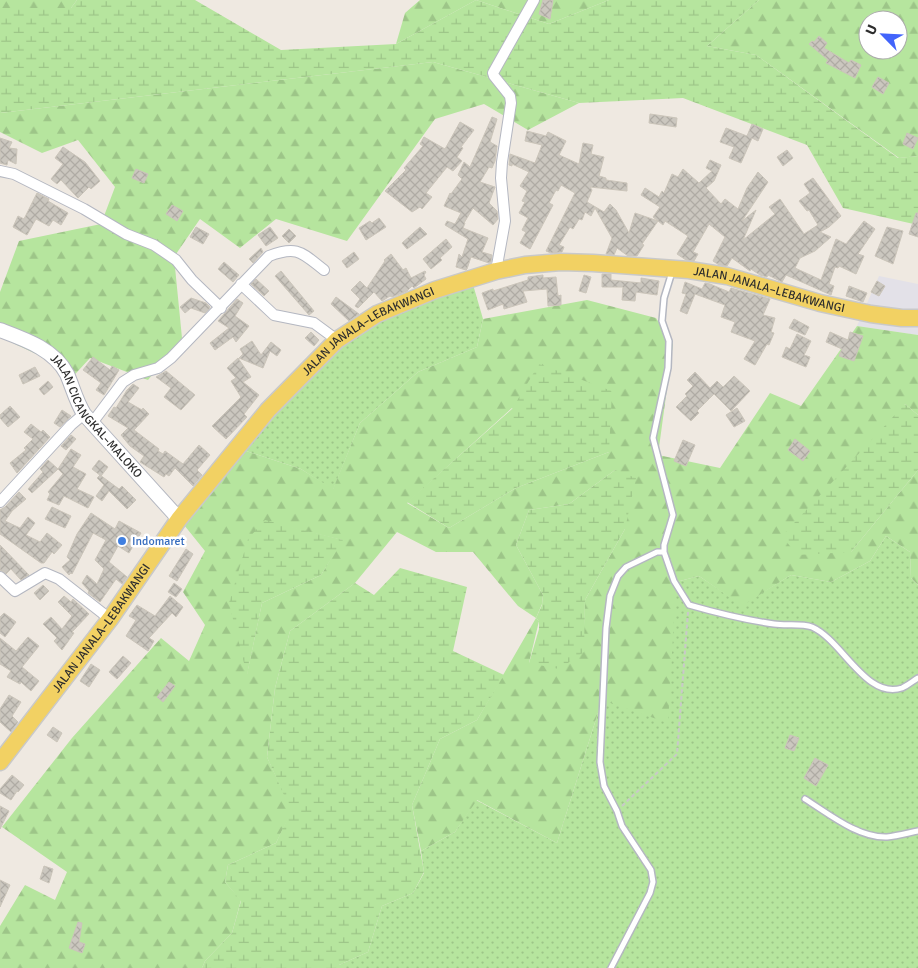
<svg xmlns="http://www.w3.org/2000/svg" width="918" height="968" font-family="Signika,sans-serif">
  <defs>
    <pattern id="green-dots" width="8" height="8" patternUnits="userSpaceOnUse" patternTransform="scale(1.25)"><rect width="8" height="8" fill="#b6e59e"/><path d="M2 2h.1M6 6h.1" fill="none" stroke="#9dc588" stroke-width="1.8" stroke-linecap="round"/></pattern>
    <pattern id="forest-firs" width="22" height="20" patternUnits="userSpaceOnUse" patternTransform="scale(1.25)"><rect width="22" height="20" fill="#b6e59e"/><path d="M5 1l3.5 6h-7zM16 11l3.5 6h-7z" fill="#9dc588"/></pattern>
    <pattern id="wetland-marsh" width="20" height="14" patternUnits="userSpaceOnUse" patternTransform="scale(1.25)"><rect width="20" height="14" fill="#b6e59e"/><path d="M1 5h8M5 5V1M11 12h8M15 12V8" fill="none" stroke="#9dc588"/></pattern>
    <pattern id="building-cross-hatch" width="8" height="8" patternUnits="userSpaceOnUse" patternTransform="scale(1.25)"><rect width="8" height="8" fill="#cbc7bf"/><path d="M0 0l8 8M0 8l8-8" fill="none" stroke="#afaba4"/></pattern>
  </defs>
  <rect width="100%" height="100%" fill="#efe9e1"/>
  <path fill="#e3e1e8" d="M879 276 918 284V335L857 326Z"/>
  <path fill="url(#green-dots)" d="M472 281 483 319 477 347 418 372 360 423 333 490 301 469 243 450 340 341 406 305Z
    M886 536 910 552 911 578 918 585V968H339V965L368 952 382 906 413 893 424 873 421 851 455 832 476 800 557 843 602 700 676 582 699 576 742 605 791 575 831 582 870 561Z"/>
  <path fill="url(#forest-firs)" fill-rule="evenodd" d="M0 0H77L71 8H0Z
    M420 0H609L549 24 476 0 396 44 405 13Z
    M759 0H918V156L899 158 756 55 707 46ZM868 20H898V50H868Z
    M433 62 579 103 528 130 484 104 435 119 347 241 276 219 240 248 200 219 174 257 182 338 148 380 90 358 67 383 47 359 0 337V292L19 241 101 224 115 187 78 140 42 153 0 132V113Z
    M587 300 656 318 673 344 658 455 720 468 770 393 801 406 857 326 918 335V415L905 404 851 552 918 470V585L911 578 910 552 886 536 870 561 831 582 791 575 742 606 699 576 676 582 668 723 602 700 557 843 477 800 455 832 421 851 412 805 440 739 477 720 536 618 518 606 473 552H436L397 532 355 583 290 631 275 688 267 757 292 811 276 843 228 865 225 882 241 900 232 933 205 961 202 968H0V926L25 885 55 900 67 872 2 827 72 738 161 638 189 661 205 625 183 592 205 551 180 520 243 450 301 469 333 489 360 423 418 372 477 347 483 319ZM512 408 609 452 516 488 449 528 407 503ZM615 470 625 529 585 600 583 652 529 663 539 621 536 618 542 604 543 595 516 545 529 510 569 504ZM265 521 342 540 321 575 262 603 247 674Z"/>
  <path fill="url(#wetland-marsh)" d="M77 0H195L281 50 396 44 476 0 549 24 609 0H759L707 46 756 55 898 158 918 156V225L843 208 807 145 683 98 579 103 433 62 0 113V8H71Z
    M539 364 612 391 609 452 516 488 449 528 407 502 512 409Z
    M905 404 918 415V470L851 552 797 555 782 536Z
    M615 470 636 478 625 529 585 600 584 652 559 669 529 663 539 629V621L536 618 542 605 543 595 516 545 529 510 569 504Z
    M265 520 343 540 321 575 262 603 247 675 229 603 248 539Z
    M400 568 467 587 453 651 504 675 477 720 440 739 412 805 424 872 413 893 382 906 368 952 339 965V968H202L205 961 232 933 241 901 225 882 228 865 276 843 291 811 267 757 275 688 290 631 355 583 374 595Z"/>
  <path fill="url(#building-cross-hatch)" stroke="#cbc5ba" d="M543 0H553L550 19 539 14Z
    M819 36 827 43 824 48 849 63 851 60 861 65 855 78 826 63 828 60 809 44 812 41 814 42Z
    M878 77 889 83 883 94 872 87Z
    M650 114 677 118 676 127 649 123Z
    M492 117 497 119 490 142 497 146 495 161 492 168 489 167 480 182 495 187 489 203 497 211 498 219 493 225 473 208 464 223H465L463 228 488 238 482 252 492 255 491 262 489 263 471 257 467 269 466 270 456 267 459 254 462 257 468 239 445 225 447 221 455 224 461 213 444 206 450 193 451 194 462 179 458 175 464 162 470 167Z
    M460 122 474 130 461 147 463 148 457 157 462 161 453 171 447 167 426 193 432 197 422 209 420 207 412 212 385 191 406 170 404 168 423 146 420 144 424 137 445 149Z
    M752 124 763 129 758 141 752 138 741 163 729 158 734 147 720 142 726 128 747 136Z
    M527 131 546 136 548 132 566 141 559 155 579 164 583 143 593 145 591 154 604 157 599 176 606 178V180L627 183V191L590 187 592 190 587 202 604 212 610 204 616 210 629 233 635 213 658 221 653 217 660 207 641 195 645 188 659 197 662 191 664 193 672 174 678 177 683 169 699 183 712 171 706 168 710 160 721 165 714 181 706 188 721 204 725 199 738 209 747 188 758 172 768 182 742 221 756 210 743 240 775 214 769 207 780 199 804 234 818 225 809 210 807 211 799 201 810 193 804 184 813 178 841 216 829 227 820 232 831 237 815 251 800 258 795 268 821 280 836 239 846 244 864 221 875 229 858 254 864 256 856 274 839 266 838 268 835 267 829 284 834 286 831 295 786 275 782 282 768 275 767 277 760 275 751 269 750 271 732 258 727 266 719 265 713 261 725 237 709 224 693 252 698 254 694 261 686 260 677 254 688 236 665 221 663 225 658 221 642 244 644 245 637 256H628L617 248 614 255 606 254 612 238 595 208 591 216 585 212 582 220 579 219 573 229 570 227 559 245 564 247 562 252 551 253 546 251 575 193 561 185 558 191 556 190 549 203 553 205 530 249 520 243 526 232 522 230 528 218 519 213 525 202 522 201 527 191 520 186 529 172 512 164V166L509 165 510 154 535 163 542 145 525 141Z
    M907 133 918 138 913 149 903 144Z
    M0 138 12 142 9 148 17 149 16 164 8 160 7 165 0 163Z
    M63 147 85 162 100 181 91 189 89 187 78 198 61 180 57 184 51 179 63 164 55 158Z
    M787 150 793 158 783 166 777 157Z
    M136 169 148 174 144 183 132 178Z
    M37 193 49 199 48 201 68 213 61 225 53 220 49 226 36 219 27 235 13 227 18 216 24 219Z
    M172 205 183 211 177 221 166 214Z
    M916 213H918V237L909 234Z
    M379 218 386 227 366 240 359 228 370 221 372 223Z
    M196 227 209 234 203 244 190 237Z
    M270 227 278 238 266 246 258 235Z
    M420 227 427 234 407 249 402 243Z
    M887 227 903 231 893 264 875 256Z
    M289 229 296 236 289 243 282 236Z
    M446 239 452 247 440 258 442 260 431 269 423 259Z
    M261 248 263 252 253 263 249 259Z
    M354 252 359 259 347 268 342 261Z
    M391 254 403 270 406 268 411 278 425 271 426 272 424 275 426 279 414 288 412 286 407 291 392 297 390 296 382 301 374 292 358 308 355 306 360 299 351 290 360 281 367 288 385 261 384 260Z
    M224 262 239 275 233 282 218 269Z
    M281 271 314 311 309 315 275 276Z
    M602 274H611V280L641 283V278L659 281 657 295 636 292 635 301 622 300 623 287H602Z
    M543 275V278L556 277 558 296 561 295V305L548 306 547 289 523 291 527 302 504 309 503 304 488 310 482 293 493 289V291L528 280V277Z
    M584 275 591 277 586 293 579 291Z
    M256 279 269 291 264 296 251 284Z
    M877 281 885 286 879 296 871 292Z
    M685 282 702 289 705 283 710 284 729 292 731 288 770 299 763 315 775 318 771 332 774 333 769 345 767 344 755 365 744 359 755 341 731 332 735 322 721 317 725 305 695 294 687 314 680 311 686 294 682 293Z
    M849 286 867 293 863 302 846 296Z
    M336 297 359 314 349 321 331 304Z
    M191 298 206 303 210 307 209 309 205 313 191 308 185 313 180 307Z
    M237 299 243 303 235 316 249 326 236 342 233 337 215 350 210 343 229 328 218 321Z
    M794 319 809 327 805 335 789 328Z
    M311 332 319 340 314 346 305 338Z
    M830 332 848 340 850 332 863 336 854 361 839 356 842 349 826 342Z
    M797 334 811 341 804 355 810 357 806 367 782 357 786 347 790 349Z
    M252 341 261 355 271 342 281 350 277 356 270 351 263 368 239 358 243 354 240 349Z
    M93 357 110 370 112 366 119 370 104 395 96 390 101 383 83 370Z
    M238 358 251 377 243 382 259 395 244 414 247 417 226 439 212 426 241 397 231 381 236 378 227 368Z
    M35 367 40 376 23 384 19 375Z
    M166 371 195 395 181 410 164 397 171 388 156 377Z
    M695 372 710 388 717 381 723 387 734 376 750 391 731 411 714 394 697 411 699 413 691 421 676 407 687 396 685 394 693 386 687 380Z
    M48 381 53 387 44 395 39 389Z
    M133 384 139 388 128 402 142 410 143 408 149 414 134 430 159 449 158 451 163 454 165 451 183 464 199 445 210 455 197 470 202 475 193 486 175 468 169 476 166 474 164 477 140 462 144 456 130 446 121 435 128 428 108 416 114 407 116 408 127 390Z
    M10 406 20 417 8 427 0 418V415Z
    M737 408 745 421 734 427 726 415Z
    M62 410 71 416 60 427 54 423Z
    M31 424 41 432 43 430 50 437 17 473 10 463 26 450 24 448 33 439 24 432Z
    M71 435 76 439 66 450 61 446Z
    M795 439 810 451 803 461 788 450Z
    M683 440 695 445 686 466 674 461Z
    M71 449 81 455 73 467 86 474 77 489 94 497 88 508 64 496 59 505 47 500 50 494 48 492 63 474 58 469Z
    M48 460 58 469 32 493 28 489 43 472 40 469Z
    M99 460 108 467 101 476 92 469Z
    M100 475 119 489 122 486 136 500 127 509 109 491 102 501 96 496 104 485 97 478Z
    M19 492 26 499 12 511 5 521 20 528 28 517 35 523 26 535 40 542 47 533 62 545 54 554 52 552 44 563H41L0 534V510L5 507Z
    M52 507 71 516 65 528 45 519Z
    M91 513 115 529 119 521 141 533 129 553 118 546 109 562 127 577 122 584 116 579 100 602 88 593 89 591 82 583 87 575 97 584 104 569 95 560 106 540 93 533 72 574 71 573 69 575 62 567 70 560 67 557 77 534Z
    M0 545 29 575 21 580 11 569 6 574 0 570Z
    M186 549 193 554 177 581 169 576Z
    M174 583 182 589 176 597 168 592Z
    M43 585 49 591 40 600 34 593Z
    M64 596 71 602 73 599 89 614 72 632 74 633 62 650 54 641 57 638 43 624 51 617 62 629 72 616 58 602Z
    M170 596 183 607 176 617 172 613 149 638 154 641 148 651 126 636 136 620 129 616 137 605 155 616Z
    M4 613 16 622 5 637 0 633V617Z
    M28 637 39 646 22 667 39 681 31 691 21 682 20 684 7 677 11 671 0 664V638L16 651Z
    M123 656 131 663 117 679 109 672Z
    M91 664 100 670 89 687 80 681Z
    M169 682 175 686 163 702 157 697Z
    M9 695 21 702 12 716 18 722 11 732 0 722V709Z
    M53 727 62 733 57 742 47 735Z
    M790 735 799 738 794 751 785 748Z
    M815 758 828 765 816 786 804 778Z
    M12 775 24 785 18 792 17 791 11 800 0 793V789Z
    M0 806 9 811 0 829Z
    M44 866 53 869 49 883 40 879Z
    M0 880 10 885 0 907Z
    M78 922 82 923 79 942 85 944 82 953 69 948Z"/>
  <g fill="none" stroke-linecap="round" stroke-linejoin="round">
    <g stroke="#b4b7c1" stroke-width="8">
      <path id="lane" d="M664 552 674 581 689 605C717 613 745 620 774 624 786 626 801 623 812 627 842 640 866 700 902 688 907 686 913 681 918 678
        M805 799C829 814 858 838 887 837 897 836 908 833 918 831
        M611 968 650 893 653 882 651 870 622 826 617 811 604 786 600 762 606 628 610 596 618 576 626 567 657 552H664V545L673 515 653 438 668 368 669 341 662 321 664 298 672 272"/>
    </g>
    <g stroke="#b4b7c1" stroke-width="12">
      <path id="street" d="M0 171 14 174 84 209 126 234 154 245 176 260 192 280 221 308
        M496 271 505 221 501 178 502 162 511 103 510 96 494 76 493 73 534 0
        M241 284 274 315 314 323 337 340
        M92 423 123 382 134 375 158 368 171 358 269 256C298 245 302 253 324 270
        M0 502 71 425 84 414
        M0 577 15 591 45 573 59 579 110 619"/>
    </g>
    <g stroke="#b4b7c1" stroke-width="16">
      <g id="secondary">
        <path id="s1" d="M0 330C24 339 54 349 67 374 73 388 76 401 84 414L179 519"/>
      </g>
    </g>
    <g stroke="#c9c9c9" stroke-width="19">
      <g id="primary">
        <path id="s2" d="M0 762 110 619 179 519 268 410 337 340 377 314 435 290 496 271 525 265 561 262 593 263 689 270 727 276 820 303 871 314 902 318H918"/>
      </g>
    </g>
    <path stroke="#c9c9c9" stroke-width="2" stroke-dasharray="4 2.5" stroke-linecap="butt" d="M622 806 677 754 688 612"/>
    <use href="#lane" stroke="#fff" stroke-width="5"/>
    <use href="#street" stroke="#fff" stroke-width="10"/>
    <use href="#secondary" stroke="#fff" stroke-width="14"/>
    <use href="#primary" stroke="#f2d163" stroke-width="16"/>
  </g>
  <circle fill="#3f7fe0" stroke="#fff" stroke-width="2" cx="122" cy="541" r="5"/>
  <g text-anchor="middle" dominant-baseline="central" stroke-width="5" stroke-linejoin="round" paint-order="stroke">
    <g font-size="12" fill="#2e2e2e" stroke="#fff">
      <text stroke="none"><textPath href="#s2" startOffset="992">JALAN JANALA–LEBAKWANGI</textPath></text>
      <text stroke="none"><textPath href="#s2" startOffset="572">JALAN JANALA–LEBAKWANGI</textPath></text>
      <text stroke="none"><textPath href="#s1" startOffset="134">JALAN CICANGKAL–MALOKO</textPath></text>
      <text stroke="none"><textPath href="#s2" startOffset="168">JALAN JANALA–LEBAKWANGI</textPath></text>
    </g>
    <g font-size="12" fill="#366cbe" stroke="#fff" text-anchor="start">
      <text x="132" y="541">Indomaret</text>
    </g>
  </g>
  <g transform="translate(883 35) rotate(294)"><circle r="24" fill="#ffffff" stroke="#ababab"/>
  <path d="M0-4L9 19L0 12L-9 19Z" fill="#4264fb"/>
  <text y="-8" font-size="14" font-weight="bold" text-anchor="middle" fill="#2e2e2e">U</text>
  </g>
</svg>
